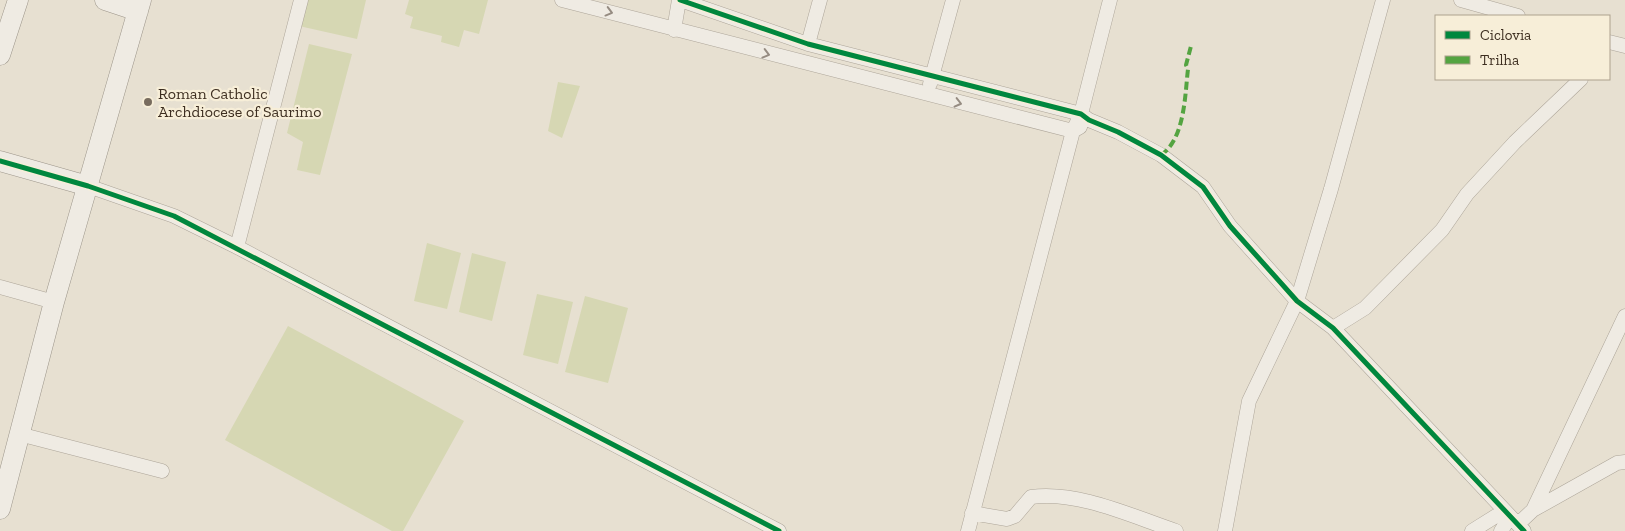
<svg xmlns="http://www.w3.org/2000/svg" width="1625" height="531" font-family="'Zilla Slab',serif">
  <rect width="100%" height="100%" fill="#e7e0d1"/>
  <path fill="#d6d7b3" d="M305 0H366L357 39 299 26Z
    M409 0H488L479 34 464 30 459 47 441 42 442 36 410 28 413 17 405 14Z
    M309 44 352 54 320 175 297 170 303 142 287 133Z
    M558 82 580 86 562 138 548 131Z
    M427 243 461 253 447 309 414 301Z
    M472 253 506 262 492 321 459 312Z
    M537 294 573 302 558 364 523 355Z
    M585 296 628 308 608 383 565 372Z
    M288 326 464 421 403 531H392L225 440Z"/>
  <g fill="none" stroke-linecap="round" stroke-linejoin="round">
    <g stroke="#ada599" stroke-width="15">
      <path id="street" d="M562 0 1073 131 1080 127
        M680 0 808 44 1081 114 1089 120 1118 132 1161 155 1203 187 1230 226 1297 301 1333 328 1524 531
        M1461 0 1518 16
        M674 30 679 0
        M1609 42 1625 46
        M808 44 820 0
        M930 84 953 0
        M88 186 174 216 237 247 779 531
        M237 247 301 0
        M0 287 54 302
        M1333 328 1365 308 1442 230 1467 194 1515 142 1581 79
        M19 434 162 471
        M1533 510 1617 463 1625 462
        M972 513 1007 519 1015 516 1031 497C1080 491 1131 516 1176 531
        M1518 524 1533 510 1625 316
        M968 531 1073 131 1081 114 1110 0
        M1225 531 1249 401 1297 301 1331 189 1383 0
        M1472 531 1504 511
        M1501 531 1510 517"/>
    </g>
    <g stroke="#9c958a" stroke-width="21">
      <path id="secondary" d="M105 0 138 11
        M0 55 18 0
        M0 161 88 186
        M0 509 54 302 141 0"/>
    </g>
    <use href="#street" stroke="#efebe3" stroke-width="14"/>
    <use href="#secondary" stroke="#efebe3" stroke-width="20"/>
    <path stroke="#54a441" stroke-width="4" stroke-dasharray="8 4" stroke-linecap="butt" d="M1161 155C1185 139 1185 94 1188 69L1186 65 1191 46"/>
    <g stroke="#f7eed8" stroke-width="8">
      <path id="cycleway" d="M680 0 808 44 1081 114 1089 120 1118 132 1161 155 1203 187 1230 226 1297 301 1333 328 1524 531
        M0 161 88 186 174 216 779 531"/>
    </g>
    <use href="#cycleway" stroke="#00873e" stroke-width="5"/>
  </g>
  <defs><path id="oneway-chevron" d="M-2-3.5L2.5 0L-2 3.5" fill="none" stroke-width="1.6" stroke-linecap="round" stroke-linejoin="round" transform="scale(1.25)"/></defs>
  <g stroke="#968c82">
    <use href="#oneway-chevron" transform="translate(609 12) rotate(15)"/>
    <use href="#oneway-chevron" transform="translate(766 54) rotate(15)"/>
    <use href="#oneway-chevron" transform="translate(958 103) rotate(14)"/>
  </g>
  <circle fill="#786c5e" stroke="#f7eed8" stroke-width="2" cx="148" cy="102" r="5"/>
  <g text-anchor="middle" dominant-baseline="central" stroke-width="4.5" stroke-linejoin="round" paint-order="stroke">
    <g font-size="16" fill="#3d2e20" stroke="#f7eed8" text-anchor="start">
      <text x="158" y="93">Roman Catholic<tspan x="158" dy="18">Archdiocese of Saurimo</tspan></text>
    </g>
  </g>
  <rect x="1435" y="15" width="175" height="65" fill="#f7eed8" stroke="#ada18e"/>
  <rect x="1445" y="31" width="25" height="8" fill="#00873e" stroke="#ada18e"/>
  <text x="1480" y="40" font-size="15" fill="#3d2e20">Ciclovia</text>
  <rect x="1445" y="56" width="25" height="8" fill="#54a441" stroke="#ada18e"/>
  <text x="1480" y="65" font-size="15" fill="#3d2e20">Trilha</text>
</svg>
